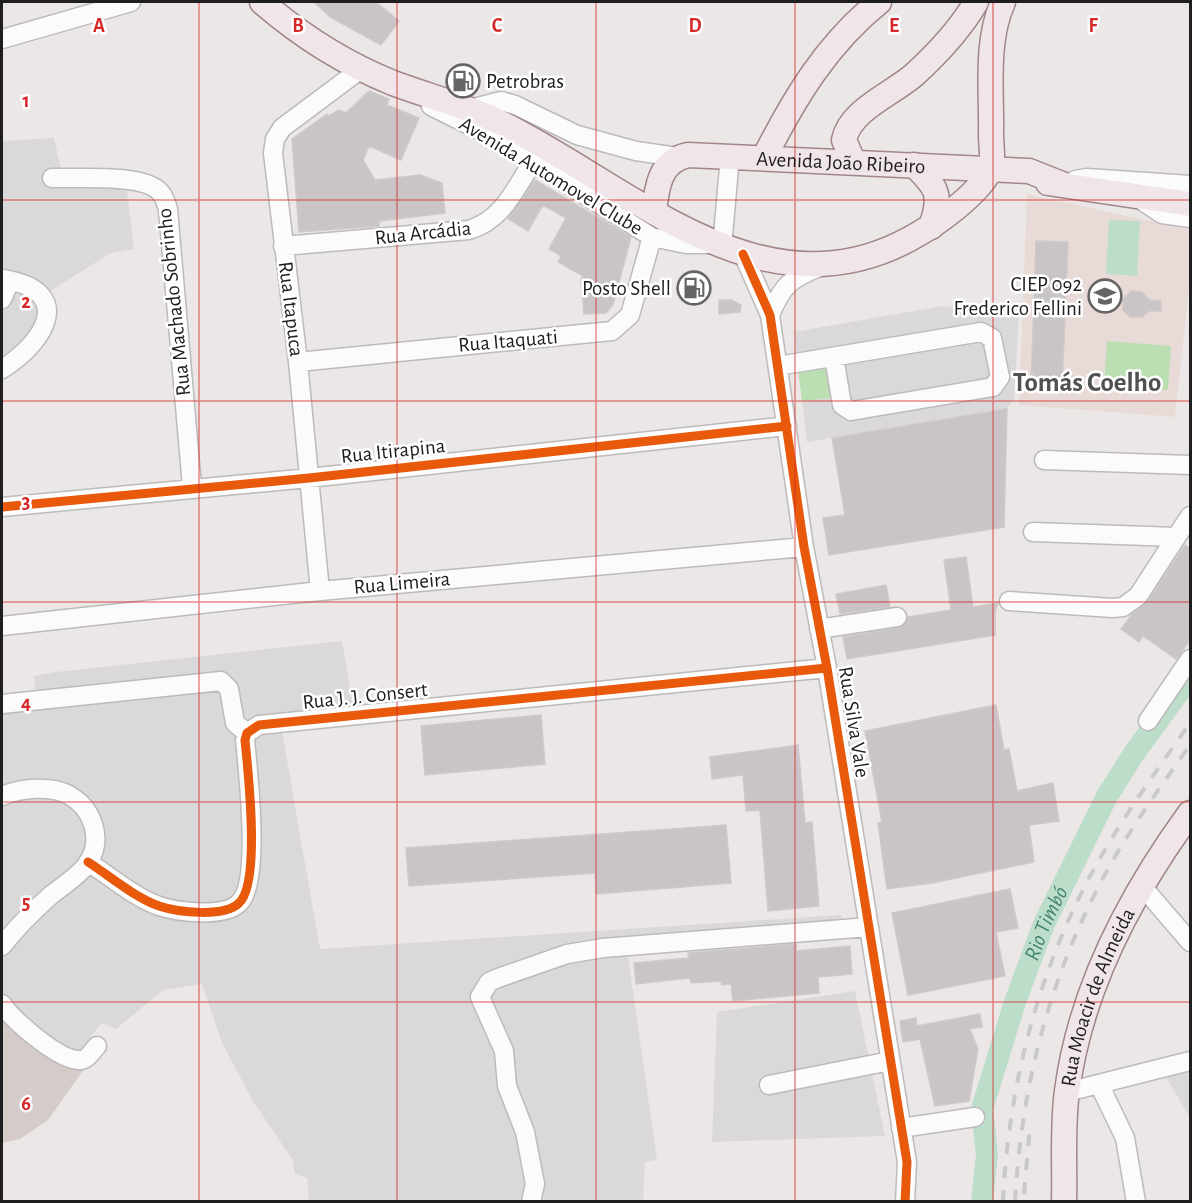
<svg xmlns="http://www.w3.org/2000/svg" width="1192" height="1203" font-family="'Alegreya Sans',sans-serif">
  <rect width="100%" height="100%" fill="#ece7e7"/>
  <path fill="#dbd8d9" d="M54 138 63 178 126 183 134 249 111 253 50 291 2 272V141Z
    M13 292 29 293 38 306V323L24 347 2 365V305Z
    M942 306 1019 312 1014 398 1007 409 807 442 794 332Z
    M342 641 353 704 279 714 320 949 841 915 844 921 626 943 657 1160 645 1162 643 1201H309L307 1178 295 1174 292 1159 253 1101 222 1043 202 984 163 990 116 1029 102 1023 71 1060 2 1005V699L36 695 34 676 56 672Z
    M855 991 885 1136 712 1142 717 1012Z
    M1190 1071V1118L1166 1077Z"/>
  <path fill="#e8dbd7" d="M1027 194 1190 230V278L1175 417 1019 405Z"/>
  <path fill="#d5ccc9" d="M2 1017 30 1044 68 1061 89 1062 48 1120 20 1139 2 1143Z"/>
  <path fill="#bcdeb3" d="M1107 341 1171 346 1168 390 1104 386Z
    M827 365 831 398 802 401 798 368Z"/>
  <path fill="#bdddcb" d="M1109 220 1140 221 1137 276 1106 274Z"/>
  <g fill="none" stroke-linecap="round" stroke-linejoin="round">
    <path stroke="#bdddcb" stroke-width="22" id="s1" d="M982 1202 987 1154 982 1109 1015 1002 1044 924 1107 796 1135 752 1190 677"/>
  </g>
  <path fill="#c9c4c5" stroke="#cfc9ca" stroke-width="1.5" d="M314 2H376L399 21 381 45 330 17Z
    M369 91 389 99 387 105 419 118 401 160 369 146 363 160 375 180 420 175 442 183 445 213 379 221V226L299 232 292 139 327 114V117L339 110 346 113Z
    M535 180 631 237 613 305 606 313 584 314 581 280 583 276 558 262 561 256 549 249 566 218 543 205 528 231 508 219Z
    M1036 241 1068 242 1062 388H1031Z
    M1131 291 1141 292 1150 300 1161 301V311H1149L1142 317H1130L1123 310V299Z
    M719 300H732L741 305 740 312 719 314Z
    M1007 409 1004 527 829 555 823 518 845 515 832 438Z
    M1185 545 1191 549V639L1176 659 1143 636 1139 642 1121 629 1132 614 1147 602Z
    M966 557 973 607 998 603 995 612V635L847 659 843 637 899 628 904 625 908 617 951 610 944 560Z
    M886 585 890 607 840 614 836 594Z
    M996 705 1004 750 1009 749 1017 791 1053 783 1059 821 1029 825 1034 862 932 883 887 889 878 823 882 822 865 731Z
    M541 715 545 764 425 775 421 726Z
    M798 745 805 823 812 822 819 906 768 911 760 810 746 811 743 775 712 779 710 757Z
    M726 825 731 883 596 894 595 873 409 886 406 848Z
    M1010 889 1018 928 996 932 1005 976 908 995 892 913Z
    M796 944V951L850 946 852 974 818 977 819 993 733 1001 731 984 722 985 721 981 691 983 690 978 636 984 634 963 689 958 688 953Z
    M980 1014 982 1027 970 1029 978 1049 969 1101 935 1106 920 1039 903 1042 900 1021 916 1018 917 1026Z"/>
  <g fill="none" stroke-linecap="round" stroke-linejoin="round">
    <g stroke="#bcbaba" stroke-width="21">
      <path id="minor" d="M2 39 131 2
        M431 106 491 136 652 237 686 244H711
        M470 109 501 101 515 105 577 135 636 151 677 157
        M52 178C77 179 143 173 160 192 165 197 166 204 168 209L192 487
        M1075 180 1087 178 1190 185
        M1138 198 1162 214 1190 218
        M283 246 469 230C502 220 514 191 532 163
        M722 247 730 156
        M743 254 770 315 804 547 827 668 907 1162 905 1202
        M2 279C76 290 46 342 2 369
        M2 299 10 281
        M770 315C783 284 791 278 822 266
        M298 362 612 331 630 315 652 237
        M778 366 981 332 992 338 1000 377 993 387 851 411 842 405 834 357
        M1044 460 1190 465
        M2 507 309 478 787 426
        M1033 532 1176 537
        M320 591 298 362 273 153 275 139 282 128 361 69
        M1009 601 1112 608 1123 607 1138 596 1190 516
        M2 626 320 591 804 547
        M819 629 897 617
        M2 704 221 681 229 689 235 723 247 733
        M1148 721 1190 659
        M2 796C20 788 51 785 69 795 92 808 104 838 88 863 79 876 62 886 50 896 32 912 16 928 2 946
        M88 862C110 876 134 897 159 906 177 912 224 918 239 903 261 883 248 771 245 740L247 733 259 725 827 668
        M1142 886 1190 942
        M2 1004C13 1020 58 1060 79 1060 87 1061 92 1051 97 1046
        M1099 1084 1125 1138 1136 1202
        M769 1085 890 1061
        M1067 1092 1190 1061
        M901 1128 975 1117
        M531 1202 535 1184 525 1132 507 1086 504 1051 480 997 489 982 498 978 567 954 603 948 869 927"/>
    </g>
    <g stroke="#a18688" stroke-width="27">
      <g id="major">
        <path d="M262 2C300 35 346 64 393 83 428 96 463 105 497 121 630 185 765 327 920 233 941 221 980 192 990 170 994 161 991 145 991 135 992 92 985 42 1003 2"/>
        <path d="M765 156C795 97 827 44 879 2"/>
        <path d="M853 161 844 140C850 110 892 94 914 75 938 53 960 30 976 2"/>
        <path d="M914 165C938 188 942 195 931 227"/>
        <path d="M1048 183 1190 204"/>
        <path id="s2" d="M654 211C657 186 660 161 688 155L1029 171 1062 184"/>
        <path id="s3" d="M1064 1202C1065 1165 1062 1127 1067 1091 1080 991 1131 894 1190 813"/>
      </g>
    </g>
    <use href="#minor" stroke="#fcfbfb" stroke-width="18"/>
    <use href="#major" stroke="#f0e5e8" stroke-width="24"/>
    <path stroke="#cac9c9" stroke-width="4" stroke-dasharray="12 12" stroke-linecap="butt" d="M1024 1194 1030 1126
      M1003 1202C1008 1086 1039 968 1095 867 1123 817 1157 770 1190 723
      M1015 1202C1021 1088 1049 979 1103 878 1128 831 1160 788 1190 745"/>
    <g stroke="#fff" stroke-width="13">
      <path id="cycleway" d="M743 254 770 315 804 547 827 668 907 1162 905 1202
        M2 507 309 478 787 426
        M88 862C110 876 134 897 159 906 177 912 224 918 239 903 261 883 248 771 245 740L247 733 259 725 827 668"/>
    </g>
    <use href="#cycleway" stroke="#e8590c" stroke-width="9"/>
  </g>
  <path fill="none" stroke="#d62828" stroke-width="1.5" stroke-opacity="0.55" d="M199 2V1202M397 2V1202M596 2V1202M795 2V1202M993 2V1202M2 200H1190M2 401H1190M2 602H1190M2 802H1190M2 1002H1190"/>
  <defs>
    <g id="fuel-ring" transform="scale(1.725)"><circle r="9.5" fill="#fff" stroke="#666464" stroke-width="1.5"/><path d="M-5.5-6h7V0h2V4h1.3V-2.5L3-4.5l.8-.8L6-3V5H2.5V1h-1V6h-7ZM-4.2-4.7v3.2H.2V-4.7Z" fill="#666464"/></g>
    <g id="school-ring" transform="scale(1.725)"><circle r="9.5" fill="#fff" stroke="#666464" stroke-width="1.5"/><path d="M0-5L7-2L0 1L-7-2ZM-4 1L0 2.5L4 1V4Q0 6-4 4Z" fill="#666464"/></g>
  </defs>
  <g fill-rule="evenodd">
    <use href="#fuel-ring" x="463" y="81"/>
    <use href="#fuel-ring" x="694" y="288"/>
    <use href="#school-ring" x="1105" y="296"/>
  </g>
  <g text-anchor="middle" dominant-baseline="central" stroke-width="5" stroke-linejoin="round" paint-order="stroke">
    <g font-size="21" fill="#1e1e1e" stroke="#fff" text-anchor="end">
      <text x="486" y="81" text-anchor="start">Petrobras</text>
      <text x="1082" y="284">CIEP 092<tspan x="1082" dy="24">Frederico Fellini</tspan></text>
      <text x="671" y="288">Posto Shell</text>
    </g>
    <g font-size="21" fill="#1e1e1e" stroke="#fff">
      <text stroke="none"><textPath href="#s2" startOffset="224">Avenida João Ribeiro</textPath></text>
      <text transform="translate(551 176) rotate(31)">Avenida Automovel Clube</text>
      <text transform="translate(423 233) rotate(-6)">Rua Arcádia</text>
      <text transform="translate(174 302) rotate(-96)">Rua Machado Sobrinho</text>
      <text transform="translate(291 309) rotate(83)">Rua Itapuca</text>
      <text transform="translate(508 341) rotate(-5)">Rua Itaquati</text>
      <text transform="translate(393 451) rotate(-6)">Rua Itirapina</text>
      <text transform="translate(402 583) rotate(-5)">Rua Limeira</text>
      <text transform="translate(365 696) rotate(-6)">Rua J. J. Consert</text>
      <text transform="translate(854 722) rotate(81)">Rua Silva Vale</text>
      <text stroke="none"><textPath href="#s3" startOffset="210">Rua Moacir de Almeida</textPath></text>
    </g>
    <g font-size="22" font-style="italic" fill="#428271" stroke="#fff">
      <text stroke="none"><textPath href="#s1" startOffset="290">Rio Timbó</textPath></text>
    </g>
    <g font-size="27" font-weight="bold" fill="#515151" stroke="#fff">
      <text x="1087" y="382">Tomás Coelho</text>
    </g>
  </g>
  <g font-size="20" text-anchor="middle" font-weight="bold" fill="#d62828" stroke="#fff" stroke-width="5" stroke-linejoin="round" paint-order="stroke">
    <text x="99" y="32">A</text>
    <text x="298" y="32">B</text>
    <text x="497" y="32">C</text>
    <text x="695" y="32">D</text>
    <text x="894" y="32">E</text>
    <text x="1093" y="32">F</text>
    <text x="26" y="107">1</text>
    <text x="26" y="308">2</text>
    <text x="26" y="508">3</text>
    <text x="26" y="709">4</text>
    <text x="26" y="909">5</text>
    <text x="26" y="1110">6</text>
  </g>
  <rect width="1192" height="1203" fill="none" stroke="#1e1e1e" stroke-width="6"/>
</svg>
